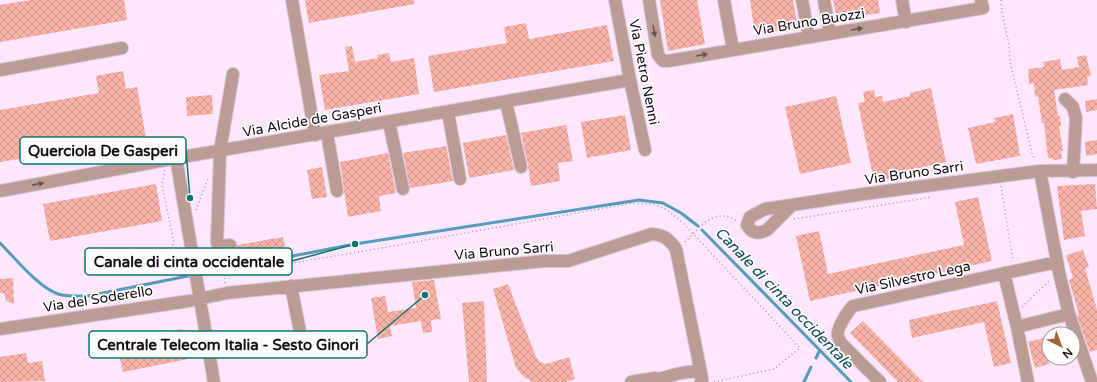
<svg xmlns="http://www.w3.org/2000/svg" width="1097" height="382" font-family="'Varela Round',sans-serif">
  <defs>
    <pattern id="building-cross-hatch" width="8" height="8" patternUnits="userSpaceOnUse"><rect width="8" height="8" fill="#f8b2a8"/><path d="M0 0l8 8M0 8l8-8" fill="none" stroke="#d49890"/></pattern>
  </defs>
  <rect width="100%" height="100%" fill="#fee7fd"/>
  <g fill="none" stroke-linecap="round" stroke-linejoin="round">
    <path stroke="#569bb9" stroke-width="3" d="M702 230 851 382
      M0 243C14 257 39 288 58 294 68 297 78 296 88 296L193 275
      M199 274 355 244 639 200 663 203 681 213 698 226
      M816 358 820 350
      M804 382 811 367"/>
  </g>
  <path fill="url(#building-cross-hatch)" d="M31 0H124L127 20 0 42V5Z
    M305 0H414V4L309 23Z
    M660 0H697L705 44 668 51Z
    M750 0H793L798 28 755 34Z
    M833 0H878L880 13 837 19Z
    M526 23 529 39 607 25 614 61 434 92 428 56 507 43 504 27Z
    M352 46 355 62 378 58 377 55 389 53 391 62 414 58 419 94 325 110 319 75 349 71 345 47Z
    M1086 55 1091 76 1087 77 1088 85 1054 90 1058 116H1060L1061 126H1059L1063 151H1061L1062 159 1053 160 1052 158H1048L1044 123H1042L1038 96 1035 97 1034 83 1029 84 1028 69 1044 67 1043 62 1060 59 1062 70 1079 67 1077 57Z
    M123 71 126 89 137 87 146 138 0 162V110L99 93 96 76Z
    M931 88 946 162 891 174 892 179 874 182 858 103 865 102 863 92 874 90 875 97 882 96 883 102 910 96V93Z
    M212 95 213 114 187 116 186 97Z
    M836 96 851 163 800 174 785 107Z
    M1097 99V110L1086 112 1085 101Z
    M1013 114 1020 156 976 164 968 128 995 122 994 118Z
    M625 115 631 150 587 158 581 122Z
    M566 125 573 161 558 163 560 181 531 186 528 165 521 133Z
    M506 135 514 170 469 178 463 143Z
    M1097 140V154L1086 156 1085 142Z
    M446 146 453 181 410 188 403 153Z
    M388 153 396 193 379 196 381 211 348 217 340 162Z
    M322 167 327 197 312 199 307 170Z
    M156 184 162 221 50 241 43 204Z
    M1095 184 1097 209 1081 211 1085 236 1064 240 1057 186Z
    M978 197 992 261 810 301 796 236 819 231 828 274 893 260 964 245 955 202Z
    M283 237 285 247 235 256V251L237 245Z
    M1083 250 1089 267 1085 268 1097 310V350L1090 352 1077 316 1079 315 1069 280 1073 278 1066 255Z
    M13 278 14 304 6 301 4 293H0V279Z
    M434 280 441 319 431 320 432 332 423 333 421 321 390 326 392 336 378 339 371 298 385 296 388 312 416 308 412 282Z
    M508 284 536 357 540 362 546 364 569 357 575 379 566 382H533L524 377 516 368 493 289Z
    M484 301 487 382H469L462 303Z
    M997 301 1011 363 994 367 984 322 912 338 909 320Z
    M863 321 923 382H898L850 333Z
    M182 329 188 359 123 372 116 342Z
    M1043 338 1047 353 1049 352V364L1035 368 1028 342Z
    M26 353 28 363 42 361 45 381 0 382V357Z"/>
  <g fill="none" stroke-linecap="round" stroke-linejoin="round">
    <g stroke="#d9c4d8" stroke-width="14">
      <path id="minor" d="M292 0 315 135
        M615 0 630 80 645 150
        M649 0 658 55 663 61H668L983 8 981 0
        M724 0 733 50
        M802 0 809 37
        M824 0 830 33
        M902 0 906 22
        M0 70 122 48
        M1065 99 1073 107 1076 118 1073 172
        M506 102 521 167
        M448 112 460 179
        M389 122 403 189
        M327 133 337 191
        M176 158 214 382
        M1040 171 1059 272 1069 314 1092 382
        M0 191 176 158 630 80
        M792 205 767 230C759 234 752 234 747 225L750 217 765 209 864 194 1040 171 1097 170
        M230 245 222 246 217 243 220 151 233 74
        M1004 273 1017 327 1028 382
        M291 286 303 347
        M1017 327 1069 314
        M0 329 189 301 227 293 545 261H568L652 234C664 235 669 239 676 249L701 373
        M658 379C672 376 687 369 701 373L702 379 701 382
        M631 382 655 378 661 382
        M880 382 840 342C840 341 838 336 838 336 836 329 848 311 853 306L1057 262"/>
    </g>
    <path stroke="#a694a5" stroke-width="1.5" stroke-dasharray="1 3" stroke-linecap="butt" d="M1001 0 1002 12 1009 45 1010 62 1032 153 1035 160
      M1001 186 1013 261
      M196 210 208 178
      M794 219 932 197
      M685 242C700 227 716 205 738 222
      M93 263 157 255 168 252 174 243 162 185 165 170
      M225 283 224 275 387 247 633 203C660 204 664 206 684 224L800 348 774 369 713 382
      M1022 307 1050 280"/>
    <use href="#minor" stroke="#ba9c94" stroke-width="12"/>
  </g>
  <defs><path id="oneway-solid" d="M-6-.8H1V-3.2L6.5 0L1 3.2V.8H-6Z"/></defs>
  <g fill="#675354">
    <use href="#oneway-solid" transform="translate(857 29) rotate(-9)"/>
    <use href="#oneway-solid" transform="translate(654 31) rotate(80)"/>
    <use href="#oneway-solid" transform="translate(702 55) rotate(-10)"/>
    <use href="#oneway-solid" transform="translate(38 184) rotate(-11)"/>
  </g>
  <g text-anchor="middle" dominant-baseline="central" stroke-width="3.5" stroke-linejoin="round" paint-order="stroke">
    <g font-size="14" fill="#140a13" stroke="#fdfdfd">
      <text transform="translate(809 22) rotate(-9)">Via Bruno Buozzi</text>
      <text transform="translate(644 72) rotate(79)">Via Pietro Nenni</text>
      <text transform="translate(312 120) rotate(-10)">Via Alcide de Gasperi</text>
      <text transform="translate(914 173) rotate(-8)">Via Bruno Sarri</text>
      <text transform="translate(504 251) rotate(-5)">Via Bruno Sarri</text>
      <text transform="translate(913 278) rotate(-12)">Via Silvestro Lega</text>
      <text transform="translate(98 299) rotate(-9)">Via del Soderello</text>
    </g>
    <g font-size="15" font-style="italic" fill="#0d495e" stroke="#fdfdfd">
      <text transform="translate(784 298) rotate(46)">Canale di cinta occidentale</text>
    </g>
  </g>
  <path fill="none" stroke="#0f766e" stroke-width="1.5" d="M190 198L186 150M355 244L292 261M425 295L367 344"/>
  <g fill="#0f766e" stroke="#fdfdfd" stroke-width="1.5">
    <circle cx="190" cy="198" r="4"/>
    <circle cx="355" cy="244" r="4"/>
    <circle cx="425" cy="295" r="4"/>
  </g>
  <g fill="#fdfdfd" stroke="#0f766e" stroke-width="1.5">
    <rect x="20" y="137" width="166" height="27" rx="4"/>
    <rect x="85" y="248" width="207" height="27" rx="4"/>
    <rect x="89" y="331" width="278" height="27" rx="4"/>
  </g>
  <g font-size="15" text-anchor="middle" font-weight="bold" fill="#140a13">
    <text x="103" y="156">Querciola De Gasperi</text>
    <text x="189" y="267">Canale di cinta occidentale</text>
    <text x="228" y="350">Centrale Telecom Italia - Sesto Ginori</text>
  </g>
  <g transform="translate(1061 346) rotate(138)"><circle r="19" fill="#fdfdfd" stroke="#a09c9f"/>
  <path d="M0-3L7 15L0 10L-7 15Z" fill="#a66232"/>
  <text y="-6" font-size="11" font-weight="bold" text-anchor="middle" fill="#140a13">N</text>
  </g>
</svg>
